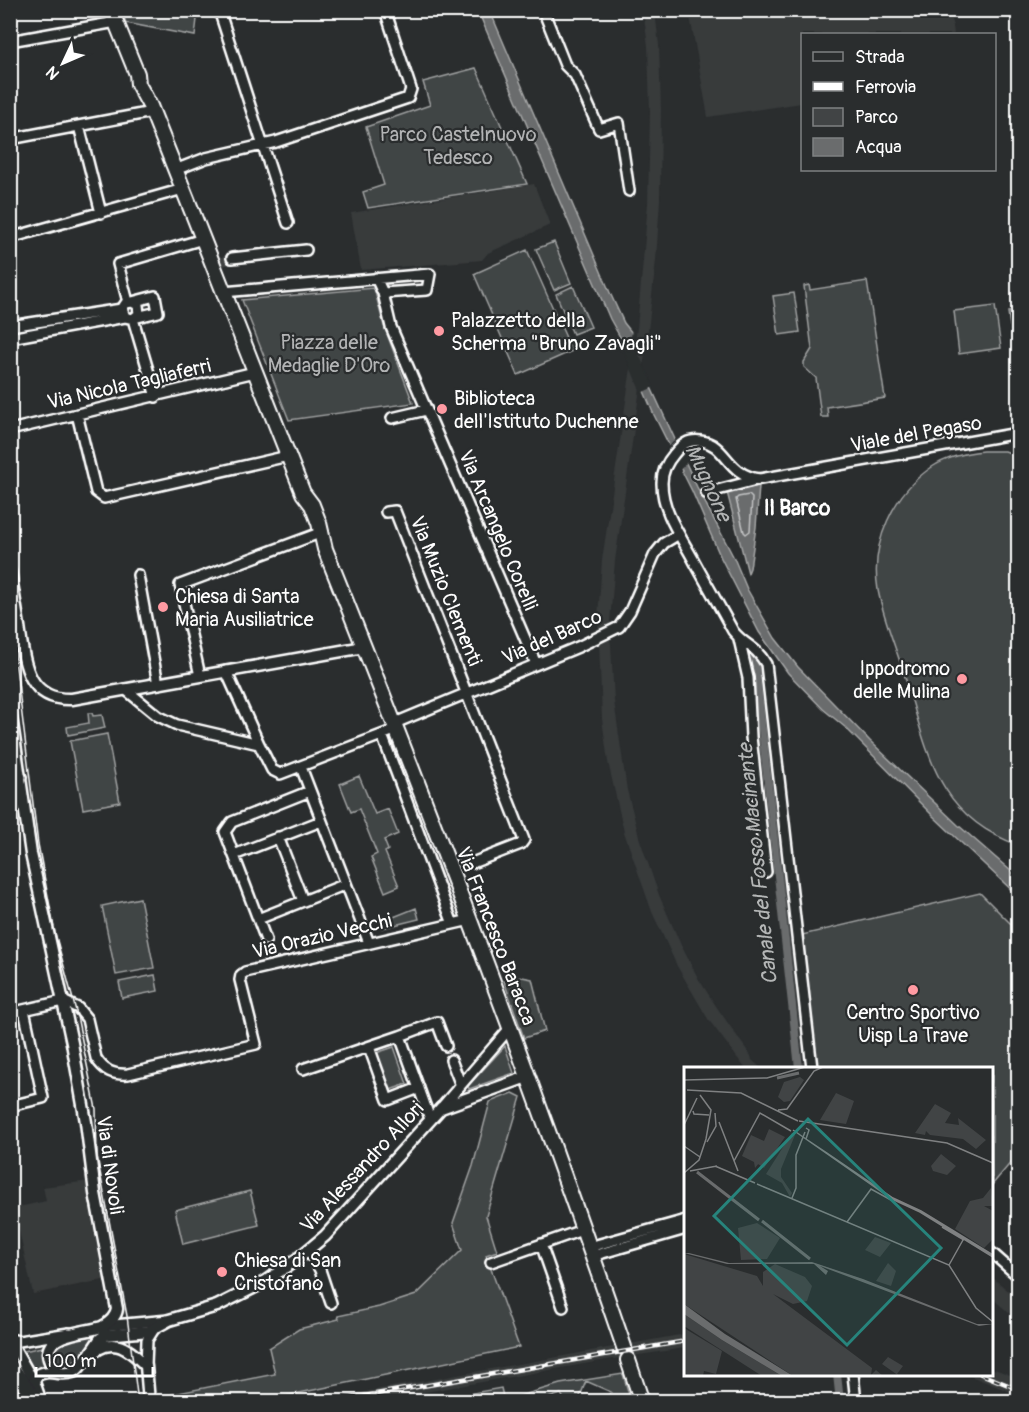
<svg xmlns="http://www.w3.org/2000/svg" width="1029" height="1412" font-family="Pangolin,sans-serif">
  <rect width="100%" height="100%" fill="#2a2d2e"/>
  <filter id="ink" filterUnits="userSpaceOnUse"><feTurbulence type="fractalNoise" baseFrequency=".0167" numOctaves="2"/><feDisplacementMap in="SourceGraphic" scale="12" xChannelSelector="R" yChannelSelector="G"/><feConvolveMatrix kernelMatrix="1 2 1 2 8 2 1 2 1" color-interpolation-filters="sRGB"/></filter>
  <g filter="url(#ink)">
    <path fill="#373a3b" d="M643 11H655L659 45 661 110 660 200 656 260 647 340 615 561 609 635 611 644 614 701 627 790 640 840 659 895 681 945 698 978 716 1006 751 1056 752 1060 761 1068H745L708 1019 677 966 652 912 624 832 608 762 602 719 598 617 602 560 637 328 648 203 650 112 648 46Z
      M689 11H951L954 34H802V103L708 117Z
      M534 184 550 225 488 253 482 260 361 270 351 213Z
      M89 1181 106 1275 103 1280 33 1294 14 1208 46 1201 43 1187Z
      M992 1277 1018 1299V1321L992 1298Z
      M685 1334V1348L606 1360 375 1401 308 1402Z
      M992 1368 1018 1378V1395L968 1375 992 1374Z"/>
    <path fill="#414445" stroke="#a0a2a2" stroke-width="1.5" d="M122 11H193L197 19 195 36 126 23Z
      M476 68 527 184 368 208 363 192 384 185 366 127 430 105 423 82Z
      M554 242 571 283 554 290 536 249Z
      M527 250 572 351 518 375 474 274Z
      M867 281 885 398 827 407 828 417H821L816 378 804 367V362L812 349 804 286 809 285 810 290Z
      M573 286 591 327 573 334 556 294Z
      M374 288 384 326 413 403 289 420 242 300Z
      M794 293 800 332 779 335 773 296Z
      M995 306 1001 348 959 354 954 311Z
      M983 451H1005L1018 456V845C936 816 928 752 905 677 897 651 883 617 878 590 870 544 893 493 932 467 947 457 965 453 983 451Z
      M88 713H92L93 716 102 715 105 728 68 735 67 727 89 723Z
      M107 734 120 802 83 809 70 741Z
      M359 776 375 814 388 809 398 834 384 840 388 850 385 852 399 886 385 892 371 857 377 854 359 809 351 812 340 784Z
      M980 893 1018 931V1154L992 1185V1068H817L813 1044 802 935Z
      M140 898 154 968 116 975 102 906Z
      M416 908 419 919 382 928 381 922Z
      M155 975 158 991 122 998 119 982Z
      M522 977 532 979 545 1031 524 1038 504 981Z
      M505 1046 514 1073 469 1089 468 1086Z
      M394 1047 407 1084 390 1090 376 1053Z
      M513 1093 521 1097 486 1216 497 1251 486 1255 519 1347 261 1401 154 1402 153 1398 275 1374 269 1348 299 1329 339 1319 338 1316 379 1307 416 1295 462 1250 453 1223 473 1166 490 1102Z
      M250 1191 259 1225 183 1244 175 1210Z
      M98 1333 100 1335 69 1366 57 1365 52 1357 54 1345 59 1342Z
      M46 1346 48 1366H42L33 1371 24 1351Z
      M623 1374 630 1398 624 1401H604L611 1392 586 1381 579 1399 585 1401H565L561 1394 539 1401H522L520 1396 560 1384Z
      M501 1388 504 1401H428Z"/>
    <path fill="#6a6c6d" stroke="#a6a7a7" stroke-width="1.5" d="M478 11H490L611 295 624 323 632 333 631 344 697 487 734 558 747 589 775 638 798 667 870 741 958 825 1012 872 1018 880V896L933 816 846 728 823 709 788 673 759 632 721 558 692 491 654 415 625 346 610 319Z
      M1018 311V325L1010 326 1008 312Z
      M759 486 756 527 750 568 748 573 727 492Z"/>
    <path fill="#2a2d2e" d="M632 328 635 333 634 344 654 387 641 393 622 347 630 344Z
      M678 436 688 461 678 472 666 450Z"/>
    <g fill="none" stroke-linecap="round" stroke-linejoin="round">
      <path stroke="#c3c4c5" stroke-width="1.5" d="M749 495 752 498 750 531 746 534 744 532 736 499 738 497Z"/>
      <path stroke="#6a6c6d" stroke-width="8" d="M754 656 799 1068
        M837 1374 840 1402"/>
      <path stroke="#3f4243" stroke-width="9" stroke-dasharray="9 4.5" stroke-linecap="butt" d="M221 262 232 258"/>
      <g stroke="#fff" stroke-width="14">
        <path id="minor" d="M219 10 288 223
          M543 10 565 65 575 75 599 129 619 123 629 191
          M10 41 116 22
          M79 126 101 213
          M10 139 152 112
          M175 170 206 158 276 142 408 98 411 89 385 10
          M10 238 183 189
          M232 258 306 250
          M376 278 383 293 391 327 536 664
          M223 292 430 274 427 290 383 293
          M128 302 118 264 203 239
          M132 302 155 296 158 312 137 317
          M133 319 156 397
          M10 326 122 309
          M10 338 125 317 133 319 139 314 138 305 132 302 126 303 122 309 125 317
          M77 414 96 492 104 498 288 456
          M392 418 426 410
          M10 430 255 372
          M760 479C726 475 727 444 701 441 688 439 681 445 674 454 667 462 662 472 662 483 662 511 680 535 693 559 706 583 720 607 733 631 745 646 755 645 766 664L812 1068
          M706 493 760 479 1018 433
          M386 512 395 511 524 840 521 844 472 863 466 861 464 855
          M138 575 158 684
          M739 639 748 678 751 737 766 872
          M226 671 259 744
          M200 676 180 585 317 534
          M125 689 158 716 177 725 259 744 272 770 280 774 397 729
          M395 723 578 647 619 627 630 611 655 554 664 543 679 534
          M382 735 453 924
          M301 767 369 943
          M10 779 21 777
          M278 837 303 901
          M234 855 321 821
          M258 919 346 884
          M266 940 225 832 232 822 310 791
          M10 1013 63 1001 78 1008 87 1019 96 1058C104 1071 113 1075 128 1074L256 1044 240 980 241 975 245 972 470 920
          M369 1047 388 1100 419 1088
          M451 1060 460 1083
          M303 1069 400 1036
          M10 1106 43 1098 24 1010
          M441 1108 510 1028
          M430 1119 400 1036 437 1022 446 1046
          M541 1244 563 1307
          M589 1247 686 1220
          M309 1250 320 1270 331 1303
          M992 1253 1018 1276
          M592 1256 686 1229
          M491 1262 582 1230
          M103 1326 169 1320
          M10 1339 19 1341 69 1333
          M10 1340 35 1384
          M146 1366 147 1340 154 1329
          M853 1374 856 1402"/>
      </g>
      <g stroke="#fff" stroke-width="15">
        <path id="tertiary" d="M10 571C13 589 16 608 19 626 24 660 26 701 72 699L364 647
          M10 709 31 854 72 1043 86 1122 95 1193 117 1309C116 1318 109 1323 102 1327 88 1332 50 1332 48 1353 48 1361 53 1368 60 1372
          M88 1357 100 1339 106 1335 149 1331 169 1320 217 1306 263 1283 296 1260 325 1236 441 1108 527 1077
          M41 1402 34 1382 36 1376C49 1367 59 1377 73 1372 79 1370 82 1363 86 1359 109 1334 127 1346 146 1366L149 1402"/>
      </g>
      <g stroke="#fff" stroke-width="18">
        <path id="primary" d="M111 10 137 74 138 84 150 106 193 214 303 493 312 505 319 523 325 549C431 813 532 1078 624 1347
          M628 1360 642 1402
          M10 1366 37 1402"/>
      </g>
      <use href="#minor" stroke="#2a2d2e" stroke-width="9"/>
      <use href="#tertiary" stroke="#2a2d2e" stroke-width="10"/>
      <use href="#primary" stroke="#2a2d2e" stroke-width="14"/>
      <path stroke="#fff" stroke-width="1.5" d="M10 618 38 844 55 933 76 1011 96 1109 97 1156 127 1316 138 1402"/>
      <g stroke="#fff" stroke-width="4.5">
        <path id="rail" d="M981 1374 1018 1389
          M329 1402 686 1341"/>
      </g>
      <use href="#rail" stroke="#2a2d2e" stroke-width="2" stroke-dasharray="7" stroke-linecap="butt"/>
    </g>
  </g>
  <g fill="#ff9aa2" stroke="#2a2d2e" stroke-width="2">
    <circle cx="439" cy="331" r="6"/>
    <circle cx="442" cy="409" r="6"/>
    <circle cx="163" cy="607" r="6"/>
    <circle cx="962" cy="679" r="6"/>
    <circle cx="913" cy="990" r="6"/>
    <circle cx="222" cy="1272" r="6"/>
  </g>
  <g text-anchor="middle" dominant-baseline="central" stroke-width="4.5" stroke-linejoin="round" paint-order="stroke">
    <g font-size="20" fill="#b3b4b5" stroke="#2a2d2e">
      <text x="458" y="134">Parco Castelnuovo<tspan x="458" dy="23">Tedesco</tspan></text>
      <text x="329" y="342">Piazza delle<tspan x="329" dy="23">Medaglie D'Oro</tspan></text>
    </g>
    <g font-size="20" fill="#fff" stroke="#2a2d2e" text-anchor="start">
      <text x="451" y="320">Palazzetto della<tspan x="451" dy="23">Scherma "Bruno Zavagli"</tspan></text>
      <text x="454" y="398">Biblioteca<tspan x="454" dy="23">dell'Istituto Duchenne</tspan></text>
      <text x="175" y="596">Chiesa di Santa<tspan x="175" dy="23">Maria Ausiliatrice</tspan></text>
      <text x="950" y="668" text-anchor="end">Ippodromo<tspan x="950" dy="23">delle Mulina</tspan></text>
      <text x="913" y="1012" text-anchor="middle">Centro Sportivo<tspan x="913" dy="23">Uisp La Trave</tspan></text>
      <text x="234" y="1260">Chiesa di San<tspan x="234" dy="23">Cristofano</tspan></text>
    </g>
    <g font-size="20" fill="#fff" stroke="#2a2d2e">
      <text transform="translate(129 384) rotate(-13)">Via Nicola Tagliaferri</text>
      <text transform="translate(916 434) rotate(-10)">Viale del Pegaso</text>
      <text transform="translate(498 530) rotate(67)">Via Arcangelo Corelli</text>
      <text transform="translate(446 591) rotate(68)">Via Muzio Clementi</text>
      <text transform="translate(552 637) rotate(-24)">Via del Barco</text>
      <text transform="translate(322 936) rotate(-13)">Via Orazio Vecchi</text>
      <text transform="translate(496 936) rotate(69)">Via Francesco Baracca</text>
      <text transform="translate(110 1165) rotate(82)">Via di Novoli</text>
      <text transform="translate(362 1167) rotate(-47)">Via Alessandro Allori</text>
    </g>
    <g font-size="21" font-style="italic" fill="#b4b6b6" stroke="#2a2d2e">
      <text transform="translate(708 483) rotate(65)">Mugnone</text>
      <text transform="translate(758 864) rotate(-96)">Canale del Fosso Macinante</text>
    </g>
    <g font-size="21" font-weight="bold" fill="#fff" stroke="#2a2d2e">
      <text x="797" y="508">Il Barco</text>
    </g>
  </g>
  <g transform="translate(684 1067)">
    <rect width="309" height="309" fill="#2a2d2e"/>
    <path d="M116 10 120 13 106 34 100 35 94 30 100 15ZM152 26 170 34 162 57 136 53ZM251 37 267 46 261 56 275 58 274 51 302 73 292 82 279 72 246 68 242 64 241 68 231 66ZM85 62 101 70 80 101 74 97 79 91 71 101 70 95 58 89 67 68 80 74ZM108 66 111 68 97 102V110L108 126 106 130 98 116 82 107ZM257 87 272 99 263 108 249 104 247 99ZM307 121 309 139H300L309 144V172L300 181 271 162 286 134 299 131ZM73 156 96 171 83 192 57 193 54 161ZM191 170 207 176 196 190 181 183ZM0 187 73 209 79 219V205L91 197 121 210 128 219 123 234 109 237 89 227 188 301 187 308 192 303 199 309H109L0 237ZM204 196 212 204 207 219 192 214ZM0 247 38 273 98 309H78L0 259ZM0 261 38 284 32 307 20 304 19 309H0ZM204 290 219 299 213 307 215 309 198 297Z" fill="#414445"/>
    <path d="M0 186H5L45 196 128 195 179 212 293 257H309L295 259 136 199 144 204 142 208 130 197H43ZM0 237 41 267 109 309H98L38 273 0 247Z" fill="#6a6c6d"/>
    <path fill="none" stroke="#6a6c6d" stroke-width="3" d="M93 11 115 6M13 105 75 153M78 154 126 192"/>
    <path fill="none" stroke="#7f8182" stroke-width="1.5" d="M0 13 83 11 121 0M3 23 57 26 114 54M94 43 103 42 130 4 139 0M9 44 10 47 25 48M115 54 263 76 309 96M35 55 54 104M0 58 13 31M122 61 125 63 122 72 143 86 209 131 237 144 309 188M109 63 208 132 236 145 309 190M23 75 32 59 31 46M0 79 16 90M50 94 76 46 107 64M31 99 71 116M6 104 33 99M0 106 15 93 22 72 27 43 16 28M73 117 265 198 292 241 309 255M108 131 112 121V88L121 65M163 155 187 122 207 133M258 160 280 173M265 198 279 173"/>
    <path fill="#27847c" fill-opacity="0.15" stroke="#27847c" stroke-width="3" d="M124 52 257 181 163 278 30 149Z"/>
    <rect width="309" height="309" fill="none" stroke="#fff" stroke-width="3"/>
  </g>
  <rect width="1029" height="1412" fill="none" stroke="#2a2d2e" stroke-width="36"/>
  <rect x="18" y="18" width="993" height="1376" fill="none" stroke="#fff" stroke-width="2" filter="url(#ink)"/>
  <rect x="801" y="33" width="195" height="138" fill="#2a2d2e" stroke="#7f8182" stroke-width="1.5"/>
  <rect x="813" y="52" width="30" height="9" fill="#2a2d2e" stroke="#7f8182" stroke-width="1.5"/>
  <text x="855" y="63" font-size="18" fill="#ffffff">Strada</text>
  <rect x="813" y="82" width="30" height="9" fill="#ffffff" stroke="#7f8182" stroke-width="1.5"/>
  <text x="855" y="93" font-size="18" fill="#ffffff">Ferrovia</text>
  <rect x="813" y="108" width="30" height="18" fill="#414445" stroke="#7f8182" stroke-width="1.5"/>
  <text x="855" y="123" font-size="18" fill="#ffffff">Parco</text>
  <rect x="813" y="138" width="30" height="18" fill="#6a6c6d" stroke="#7f8182" stroke-width="1.5"/>
  <text x="855" y="153" font-size="18" fill="#ffffff">Acqua</text>
  <g transform="translate(63 63) rotate(226)" stroke="#2a2d2e" stroke-width="4.5" paint-order="stroke">
  <path d="M0-4.5L10 22L0 15L-10 22Z" fill="#ffffff"/>
  <text y="-9" font-size="16" font-weight="bold" text-anchor="middle" fill="#ffffff">N</text>
  </g>
  <path d="M36 1367v9h117v-9" fill="none" stroke="#ffffff" stroke-width="3"/>
  <text x="45" y="1367" font-size="18" fill="#ffffff" stroke="#2a2d2e" stroke-width="4.5" paint-order="stroke">100 m</text>
</svg>
